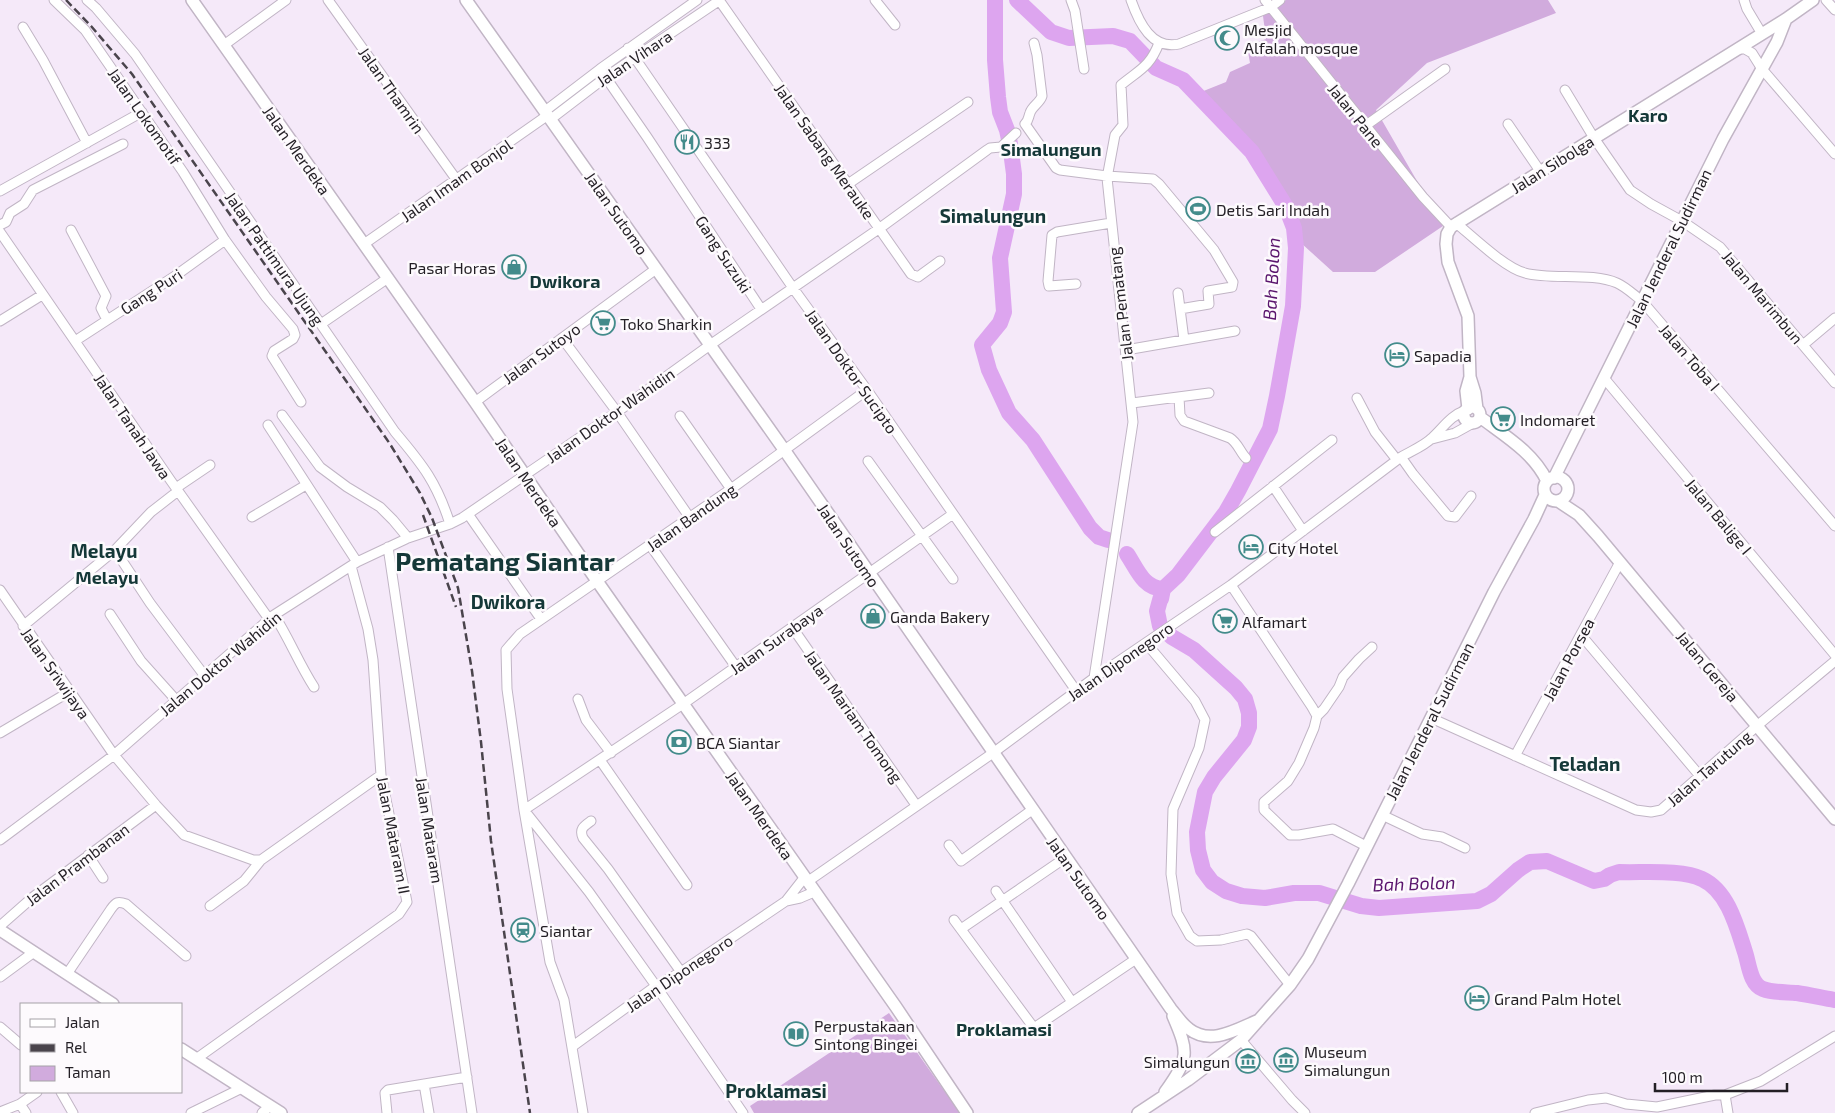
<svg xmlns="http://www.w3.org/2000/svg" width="1835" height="1113" font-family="'Exo 2',sans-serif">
  <rect width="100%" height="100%" fill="#f5e9f9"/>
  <path fill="#d1abdd" d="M1286 0H1548L1556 13 1427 63 1376 110 1443 226 1375 272H1333L1301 243 1289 202 1258 154 1201 92 1226 82 1230 72 1250 63 1247 46 1266 39 1263 16Z
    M889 1013 960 1113H754L750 1106Z"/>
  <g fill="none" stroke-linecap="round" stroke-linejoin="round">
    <path stroke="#dda5ef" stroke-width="16" d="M995 0V60L998 97 1000 112 1007 130 1010 144 1014 174V194L1000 258 1004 312 1000 323 982 345 989 370 1009 413 1033 440 1090 528 1099 537 1108 540
      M1017 0 1051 32 1069 38 1113 36 1130 41 1156 68 1183 80 1252 152 1286 207 1294 228 1296 248 1293 306 1277 396 1270 429 1238 491 1226 512 1178 575 1163 589 1157 611 1160 626 1172 637 1194 650 1236 688 1245 699 1249 713V727L1244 740 1214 777 1205 792 1197 832 1198 850 1203 870 1212 882 1226 891 1242 896 1265 898 1294 893H1319L1361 906 1379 908 1477 901 1491 894 1518 870 1530 862 1547 861 1594 881 1604 879 1610 875 1619 872C1642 873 1682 869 1702 879 1728 891 1737 927 1745 952 1749 964 1750 984 1763 989 1773 993 1787 992 1797 993 1810 995 1823 998 1835 1000
      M1127 554C1137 569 1143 588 1163 589L1161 599"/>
    <g stroke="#c1b5c5" stroke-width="11">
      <path id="minor" d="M54 0 85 30 183 172 225 240 266 297 293 329 295 335 293 339 274 351 272 356 301 402
        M87 0 96 8 135 54 395 432C423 465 437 483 450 524
        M328 0 456 179
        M719 0 911 274 918 277 940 261
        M875 0 895 25
        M1071 0 1075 11 1084 69
        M1131 0C1139 23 1152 50 1179 44L1271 7 1280 0
        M1265 0 1423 197 1451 227
        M1744 0 1747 9 1762 34
        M1826 0 1835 10
        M23 27 43 60 87 143
        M1034 43 1037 55 1042 96C1040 103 1032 106 1030 113 1028 118 1029 120 1025 124L1056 168 1060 170 1107 176 1153 179 1159 184 1214 250 1233 282 1232 287 1208 291 1209 304 1180 309
        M224 45 286 0
        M628 48 793 288 867 390 1077 692
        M1739 49H1745L1752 53 1762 69 1835 154
        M600 69 647 137 761 309
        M1565 90 1594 138 1630 190 1651 204 1682 221 1720 247 1835 383
        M545 111 600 69 697 0
        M551 119 606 77 720 0
        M1508 124 1540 171
        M1365 126 1445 69
        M848 184 968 102
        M0 191 142 112
        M1456 223C1473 237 1505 268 1525 273 1551 280 1592 272 1617 283 1626 287 1634 295 1642 301L1835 526
        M0 225 6 222 10 213 24 204 33 190 123 144
        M71 230 106 296 101 308 107 320
        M0 232 171 481 269 619
        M364 244 548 115
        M1076 284 1049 286 1048 281 1052 235 1057 232 1111 223
        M1178 293 1184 340
        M0 321 42 295
        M321 324 388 278
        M562 338 617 412 690 518
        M75 341 175 276 225 240
        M1803 345 1835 318
        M1126 350 1235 331
        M1604 378 1835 655
        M1179 397 1180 415 1184 421 1230 438C1238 443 1240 452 1246 458
        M1357 398 1375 432 1397 460
        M475 402 656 269
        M1132 403 1209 393
        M282 415 320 467 347 487 380 507 393 520 408 538
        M680 416 731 489
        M268 425 357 562
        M1432 439 1455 433 1473 423
        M1401 457 1413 474 1448 516 1455 517 1471 496
        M868 461 953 579
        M1273 486 1303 531
        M176 488 210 465
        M468 514 541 619
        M252 517 306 485
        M1215 532 1332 440
        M650 545 736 667
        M388 547 472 1113
        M115 550 150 603 204 675
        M1231 585 1312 707 1317 716 1314 728 1299 763 1288 781 1264 802V810L1290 835H1299L1333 829 1366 846
        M0 590 114 755 156 805 184 835 253 860H261L381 775
        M110 614 141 661 176 700
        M274 615C289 638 299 664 314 687
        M23 626 115 550 151 512 178 491
        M792 627 916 805
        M1581 635 1700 776
        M1146 643 1195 701 1205 720 1199 748 1173 809 1171 874 1177 913 1190 936 1197 941 1221 940 1247 934 1251 936 1290 985
        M1094 678 1133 422 1107 178 1115 135 1123 125 1121 85C1139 70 1150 67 1159 43
        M578 699 586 720 611 753
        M1317 716 1324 709 1339 687 1343 677 1359 659 1372 647
        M1431 718 1636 810 1651 812 1661 810 1758 725 1835 661
        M0 733 69 692
        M1515 756 1620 562
        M600 760 687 885
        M1382 815 1422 834 1442 837 1465 848
        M591 821C584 826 579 829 583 838L608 869 681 972
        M0 840 114 755 274 615 357 562 408 538 450 524 462 518 617 412 710 345 880 228 987 150 990 148 1001 147 1016 133
        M949 845 961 861 1032 810
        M88 855 103 878
        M807 882 993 753 1094 678 1231 585 1401 457C1411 451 1424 446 1432 438 1444 427 1450 416 1466 410
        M996 891 1072 1002
        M786 901 800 898 814 892
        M210 906 244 881 261 860
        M954 920 1034 1028 1136 959
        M0 926 33 897 156 805
        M961 929 1065 858
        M67 974 111 909C116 902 118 901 126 904L186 956
        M0 977 34 952
        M0 1027 21 1045
        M1241 1040 1292 1100 1305 1113
        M573 1046 656 986 681 972 786 901 804 878
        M196 1059 399 914 407 902 381 775 373 660 368 629 351 566
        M424 1084 429 1113
        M61 1092 73 1113
        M1725 1095 1728 1113
        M20 1104 26 1113
        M0 1112 20 1104 37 1092
        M191 1113 242 1088
        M262 1113 270 1106
        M387 1113 385 1093 388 1090 467 1077
        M583 1113 564 1000 550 962 524 810 507 689 506 650 520 634 731 489 867 390
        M743 1113 656 986 589 892 524 810 683 704 953 514
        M1535 1113 1588 1100 1606 1098 1626 1104 1657 1107 1715 1095H1725L1761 1081 1835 1036"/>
    </g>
    <g stroke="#c1b5c5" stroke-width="14">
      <path id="major" d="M192 0 475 402 597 581 896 1007 967 1113
        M466 0 785 451 1171 1009C1177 1016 1182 1024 1189 1029 1211 1046 1237 1029 1259 1020
        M1464 415a8 8 0 1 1 16 0a8 8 0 1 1-16 0Z
        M1468 409 1466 391 1470 377
        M1477 409 1475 393 1470 377 1468 316 1448 262 1446 244 1447 234 1451 227 1786 19 1813 0
        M1480 417C1505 436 1533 452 1547 481
        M1544 489a12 12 0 1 1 24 0a12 12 0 1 1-24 0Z
        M1554 478 1723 139 1777 42 1786 19
        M1558 501 1579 515 1598 536 1835 819
        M0 930 113 1004
        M181 1049 281 1113
        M1165 1092C1189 1058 1189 1053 1173 1016
        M1138 1113 1188 1080 1241 1040 1290 985 1308 959 1348 884 1494 592 1534 519 1545 495"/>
    </g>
    <use href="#minor" stroke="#fff" stroke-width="9"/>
    <use href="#major" stroke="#fff" stroke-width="11"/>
    <path stroke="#4a444c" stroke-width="2.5" stroke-dasharray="8 4" stroke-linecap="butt" d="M66 0 91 26 132 74 390 444 420 493 432 518 458 588 472 671 481 742 491 841 530 1113
      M423 515 456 607"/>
  </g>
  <defs>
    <g id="mosque-ring" transform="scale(1.25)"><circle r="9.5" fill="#fdfafd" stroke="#438b8b" stroke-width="1.5"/><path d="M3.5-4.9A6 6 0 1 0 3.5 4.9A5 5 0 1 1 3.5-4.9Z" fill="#438b8b"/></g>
    <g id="restaurant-ring" transform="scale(1.25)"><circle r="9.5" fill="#fdfafd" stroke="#438b8b" stroke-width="1.5"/><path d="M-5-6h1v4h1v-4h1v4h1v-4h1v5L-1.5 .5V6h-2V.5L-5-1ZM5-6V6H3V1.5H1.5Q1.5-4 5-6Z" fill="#438b8b"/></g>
    <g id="stadium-ring" transform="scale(1.25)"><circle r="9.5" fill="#fdfafd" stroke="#438b8b" stroke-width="1.5"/><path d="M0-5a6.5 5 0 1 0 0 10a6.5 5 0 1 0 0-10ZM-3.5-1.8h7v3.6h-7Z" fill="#438b8b"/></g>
    <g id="shop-ring" transform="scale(1.25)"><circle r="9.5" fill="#fdfafd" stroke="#438b8b" stroke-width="1.5"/><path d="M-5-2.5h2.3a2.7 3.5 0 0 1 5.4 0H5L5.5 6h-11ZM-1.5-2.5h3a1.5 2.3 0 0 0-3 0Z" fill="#438b8b"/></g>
    <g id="supermarket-ring" transform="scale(1.25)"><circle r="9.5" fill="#fdfafd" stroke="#438b8b" stroke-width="1.5"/><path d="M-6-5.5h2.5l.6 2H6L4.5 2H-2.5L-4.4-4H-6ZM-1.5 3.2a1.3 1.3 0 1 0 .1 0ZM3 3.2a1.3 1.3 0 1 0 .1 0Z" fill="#438b8b"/></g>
    <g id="hotel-ring" transform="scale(1.25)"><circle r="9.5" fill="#fdfafd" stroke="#438b8b" stroke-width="1.5"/><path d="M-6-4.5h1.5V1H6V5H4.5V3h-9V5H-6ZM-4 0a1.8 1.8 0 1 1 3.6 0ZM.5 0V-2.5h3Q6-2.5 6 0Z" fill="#438b8b"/></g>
    <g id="bank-ring" transform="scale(1.25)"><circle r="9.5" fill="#fdfafd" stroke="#438b8b" stroke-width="1.5"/><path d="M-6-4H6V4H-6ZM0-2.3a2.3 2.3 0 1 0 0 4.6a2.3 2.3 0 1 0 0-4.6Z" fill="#438b8b"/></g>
    <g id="station-ring" transform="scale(1.25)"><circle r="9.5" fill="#fdfafd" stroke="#438b8b" stroke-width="1.5"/><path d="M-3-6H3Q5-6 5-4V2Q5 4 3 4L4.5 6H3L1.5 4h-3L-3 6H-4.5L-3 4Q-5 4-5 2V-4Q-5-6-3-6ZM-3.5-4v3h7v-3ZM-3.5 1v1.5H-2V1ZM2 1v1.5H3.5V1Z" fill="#438b8b"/></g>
    <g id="library-ring" transform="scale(1.25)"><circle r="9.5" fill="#fdfafd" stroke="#438b8b" stroke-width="1.5"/><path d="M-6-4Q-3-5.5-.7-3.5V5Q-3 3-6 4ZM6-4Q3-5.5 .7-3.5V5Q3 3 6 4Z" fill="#438b8b"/></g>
    <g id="museum-ring" transform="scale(1.25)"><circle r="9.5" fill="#fdfafd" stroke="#438b8b" stroke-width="1.5"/><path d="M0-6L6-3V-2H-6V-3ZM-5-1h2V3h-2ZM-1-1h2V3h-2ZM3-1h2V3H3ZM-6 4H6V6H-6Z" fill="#438b8b"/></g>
  </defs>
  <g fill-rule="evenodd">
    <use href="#mosque-ring" x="1227" y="38"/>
    <use href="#restaurant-ring" x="687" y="142"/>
    <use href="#stadium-ring" x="1198" y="209"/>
    <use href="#shop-ring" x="514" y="267"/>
    <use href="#supermarket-ring" x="603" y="323"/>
    <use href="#hotel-ring" x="1397" y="355"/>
    <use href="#supermarket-ring" x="1503" y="419"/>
    <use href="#hotel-ring" x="1251" y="547"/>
    <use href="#shop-ring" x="873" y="616"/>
    <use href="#supermarket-ring" x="1225" y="621"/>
    <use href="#bank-ring" x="679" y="742"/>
    <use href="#station-ring" x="523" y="930"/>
    <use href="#hotel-ring" x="1477" y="998"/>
    <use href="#library-ring" x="796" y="1034"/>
    <use href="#museum-ring" x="1286" y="1060"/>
    <use href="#museum-ring" x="1248" y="1061"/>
  </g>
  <g text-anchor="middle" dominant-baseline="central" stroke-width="5" stroke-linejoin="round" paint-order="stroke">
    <g font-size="16" fill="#231f25" stroke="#fdfafd" text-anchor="start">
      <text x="1244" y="29">Mesjid<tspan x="1244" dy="18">Alfalah mosque</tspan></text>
      <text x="704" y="142">333</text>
      <text x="1216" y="209">Detis Sari Indah</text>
      <text x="496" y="267" text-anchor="end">Pasar Horas</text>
      <text x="620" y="323">Toko Sharkin</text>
      <text x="1414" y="355">Sapadia</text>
      <text x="1520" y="419">Indomaret</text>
      <text x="1268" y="547">City Hotel</text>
      <text x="890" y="616">Ganda Bakery</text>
      <text x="1242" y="621">Alfamart</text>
      <text x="696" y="742">BCA Siantar</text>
      <text x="540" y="930">Siantar</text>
      <text x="1494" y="998">Grand Palm Hotel</text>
      <text x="814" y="1025">Perpustakaan<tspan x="814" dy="18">Sintong Bingei</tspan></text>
      <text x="1304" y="1051">Museum<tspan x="1304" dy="18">Simalungun</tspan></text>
      <text x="1230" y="1061" text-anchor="end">Simalungun</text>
    </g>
    <g font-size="16" fill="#231f25" stroke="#fdfafd">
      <text transform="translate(634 58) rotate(-34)">Jalan Vihara</text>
      <text transform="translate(392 90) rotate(55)">Jalan Thamrin</text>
      <text transform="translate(1356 115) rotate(51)">Jalan Pane</text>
      <text transform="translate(145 116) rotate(55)">Jalan Lokomotif</text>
      <text transform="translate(297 150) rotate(55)">Jalan Merdeka</text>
      <text transform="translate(825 151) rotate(55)">Jalan Sabang Merauke</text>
      <text transform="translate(1552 164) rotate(-32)">Jalan Sibolga</text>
      <text transform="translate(456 180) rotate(-35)">Jalan Imam Bonjol</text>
      <text transform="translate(617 213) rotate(55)">Jalan Sutomo</text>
      <text transform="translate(1668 248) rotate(-64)">Jalan Jenderal Sudirman</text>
      <text transform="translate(724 254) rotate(57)">Gang Suzuki</text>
      <text transform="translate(275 258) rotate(55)">Jalan Pattimura Ujung</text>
      <text transform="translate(151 291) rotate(-33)">Gang Puri</text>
      <text transform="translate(1763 297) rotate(50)">Jalan Marimbun</text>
      <text transform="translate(1120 304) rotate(-97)">Jalan Pematang</text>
      <text transform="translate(541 353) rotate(-36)">Jalan Sutoyo</text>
      <text transform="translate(1690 357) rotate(49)">Jalan Toba I</text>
      <text transform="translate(852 371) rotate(55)">Jalan Doktor Sucipto</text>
      <text transform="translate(610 415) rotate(-35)">Jalan Doktor Wahidin</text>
      <text transform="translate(133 426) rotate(56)">Jalan Tanah Jawa</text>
      <text transform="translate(529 482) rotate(56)">Jalan Merdeka</text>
      <text transform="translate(1719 516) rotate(50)">Jalan Balige I</text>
      <text transform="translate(691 517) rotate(-35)">Jalan Bandung</text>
      <text transform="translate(849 545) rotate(56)">Jalan Sutomo</text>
      <text transform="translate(776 639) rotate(-35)">Jalan Surabaya</text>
      <text transform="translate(1568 659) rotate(-62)">Jalan Porsea</text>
      <text transform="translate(1120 661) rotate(-35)">Jalan Diponegoro</text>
      <text transform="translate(220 663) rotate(-40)">Jalan Doktor Wahidin</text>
      <text transform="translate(1708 666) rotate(50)">Jalan Gereja</text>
      <text transform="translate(56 673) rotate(55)">Jalan Sriwijaya</text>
      <text transform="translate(854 716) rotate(55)">Jalan Mariam Tomong</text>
      <text transform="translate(1429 721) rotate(-63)">Jalan Jenderal Sudirman</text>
      <text transform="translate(1709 768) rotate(-41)">Jalan Tarutung</text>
      <text transform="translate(760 815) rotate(55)">Jalan Merdeka</text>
      <text transform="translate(430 830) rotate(81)">Jalan Mataram</text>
      <text transform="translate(394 835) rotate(79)">Jalan Mataram II</text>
      <text transform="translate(77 864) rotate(-37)">Jalan Prambanan</text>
      <text transform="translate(1079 878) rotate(55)">Jalan Sutomo</text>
      <text transform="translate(679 973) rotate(-34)">Jalan Diponegoro</text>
    </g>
    <g font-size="18" font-weight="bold" fill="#153838" stroke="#fdfafd">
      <text x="1648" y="115">Karo</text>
      <text x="1051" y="149">Simalungun</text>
      <text x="565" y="281">Dwikora</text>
      <text x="107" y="577">Melayu</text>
      <text x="1004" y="1029">Proklamasi</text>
    </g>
    <g font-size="18" font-style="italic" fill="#5a156d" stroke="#fdfafd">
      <text transform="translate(1271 279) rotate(-87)">Bah Bolon</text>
      <text transform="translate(1414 883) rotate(-2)">Bah Bolon</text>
    </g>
    <g font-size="19" font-weight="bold" fill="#153838" stroke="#fdfafd">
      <text x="993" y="215">Simalungun</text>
      <text x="104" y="550">Melayu</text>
      <text x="508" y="601">Dwikora</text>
      <text x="1585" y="763">Teladan</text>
      <text x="776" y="1090">Proklamasi</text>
    </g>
    <g font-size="26" font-weight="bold" fill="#153838" stroke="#fdfafd">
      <text x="505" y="560">Pematang Siantar</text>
    </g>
  </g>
  <rect x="20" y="1003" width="162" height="90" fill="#fdfafd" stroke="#a6a2a7"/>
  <rect x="30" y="1019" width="25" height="8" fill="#ffffff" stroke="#a6a2a7"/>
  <text x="65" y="1028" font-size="15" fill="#231f25">Jalan</text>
  <rect x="30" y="1044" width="25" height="8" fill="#4a444c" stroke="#a6a2a7"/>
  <text x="65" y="1053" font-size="15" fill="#231f25">Rel</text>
  <rect x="30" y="1066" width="25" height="15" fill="#d1abdd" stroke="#a6a2a7"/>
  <text x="65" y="1078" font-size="15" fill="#231f25">Taman</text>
  <path d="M1655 1083v8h132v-8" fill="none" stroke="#231f25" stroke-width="2.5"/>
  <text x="1662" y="1083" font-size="15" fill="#231f25" stroke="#fdfafd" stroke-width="4" paint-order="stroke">100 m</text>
</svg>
